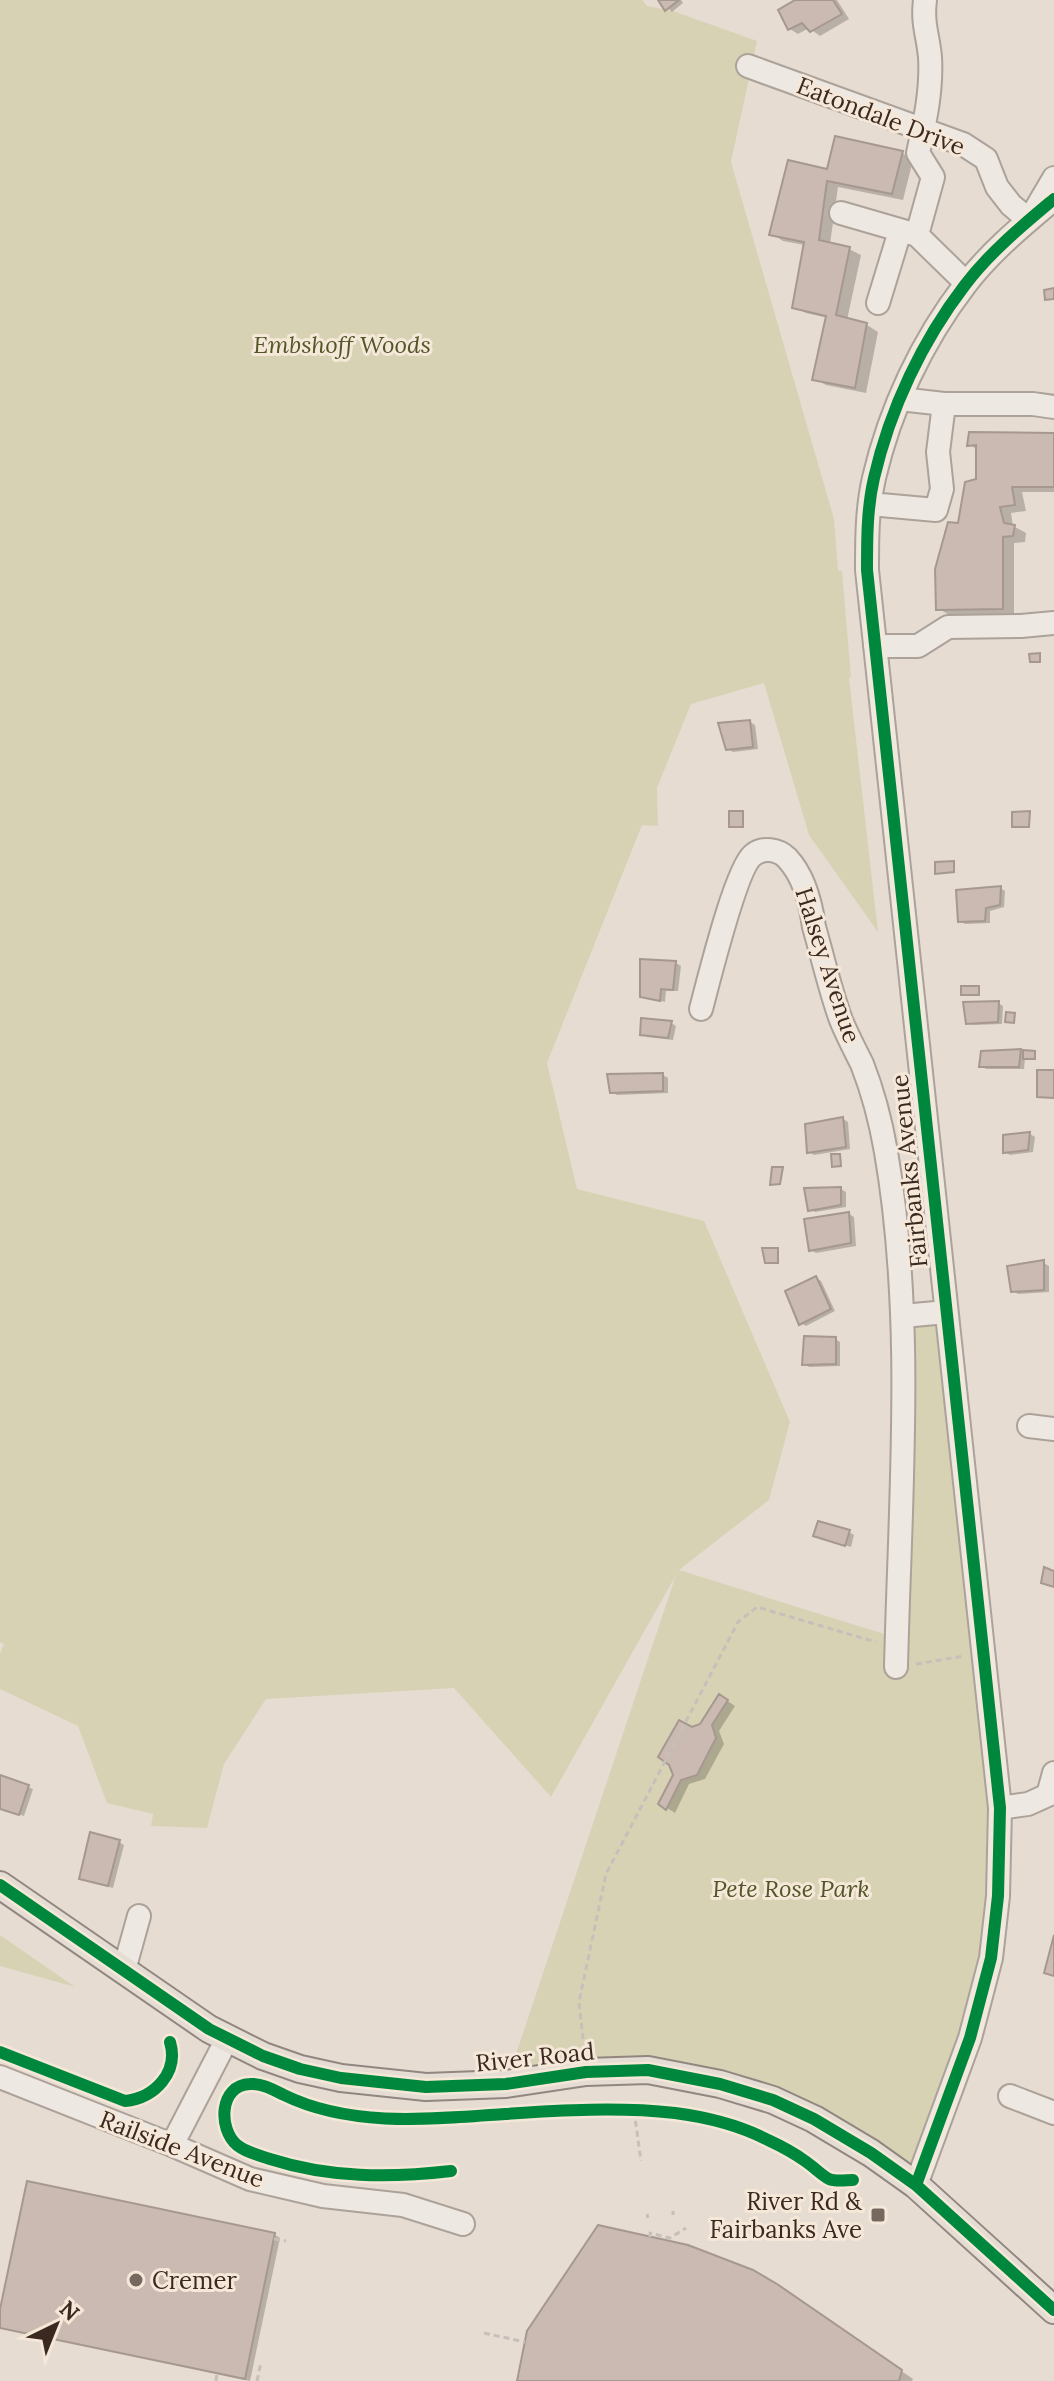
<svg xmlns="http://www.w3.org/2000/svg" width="1054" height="2381" font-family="Lora,serif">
  <rect width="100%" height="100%" fill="#e6dcd1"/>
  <path fill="#d8d2b4" d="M0 0H642L647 6 673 11 757 41 731 162 834 519 838 570 842 571 851 677 849 678 878 932 809 835 764 683 691 704 657 788 658 826 642 825 547 1063 577 1189 704 1221 790 1422 769 1500 679 1570 897 1638 903 1316 946 1312 1000 1808 991 1958 916 2185 814 2119 648 2070 506 2084 676 1575 551 1797 454 1688 266 1699 224 1764 207 1828 151 1826 153 1814 107 1803 78 1726 0 1689V1654L4 1644 0 1642Z
    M0 1935 75 1987 0 1966Z"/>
  <path fill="#0003" d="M660 0H681L683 3 672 12Z
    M799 0H837L849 19 820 36 809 28 798 34 790 29Z
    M902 153 913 160 903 200 838 187 830 244 849 249 861 255 847 320 867 325 878 332 866 393 826 385 815 379 828 318 806 313 794 306 805 245 783 241 772 234 829 171Z
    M1054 435V492H1022L1026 511 1011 513 1013 526 1026 533 1025 542 1014 543V614L949 615 938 608 960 525 978 481V450L970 445Z
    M750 722 755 725 758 749 733 752 728 749Z
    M1000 888 1005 891 1004 907 990 911V923L965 924 960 921Z
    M676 963 681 966 678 991H666L665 1002 642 996Z
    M998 1003 1003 1006 1002 1024 973 1025 968 1022Z
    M671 1023 676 1026 673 1040 647 1037 642 1034Z
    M1021 1051 1025 1054H1036V1059L1025 1058 1024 1069H986L981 1066Z
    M663 1075 668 1078V1093L617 1095 612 1092Z
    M843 1119 848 1122 850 1149 814 1155 809 1152Z
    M1030 1134 1035 1137 1033 1152 1010 1155 1005 1152Z
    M841 1189 846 1192V1207L815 1212 810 1209Z
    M849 1214 854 1217 856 1246 816 1253 811 1250Z
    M1044 1263 1049 1266V1292L1018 1294 1013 1291Z
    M816 1278 821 1281 835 1311 806 1326 801 1323Z
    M835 1339 840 1342V1366L809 1367 804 1364Z
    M849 1532 854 1535 851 1547 821 1538Z
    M720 1696 735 1706 719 1731 724 1744 705 1779 689 1784 675 1813 661 1804 675 1775 670 1764 692 1729 702 1725Z
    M0 1777 33 1789 24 1816 0 1808Z
    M119 1842 124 1845 113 1888 86 1881Z
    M29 2183 275 2235 280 2238 250 2381 0 2327Z
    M789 2293 913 2379 912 2381H519Z"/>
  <path fill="#cabab2" stroke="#a69890" stroke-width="2" d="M658 0H679L665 11Z
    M795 0H833L842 14 810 32 802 23 788 30 778 10Z
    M835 136 903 151 892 194 827 181 819 240 850 247 836 315 867 323 855 388 812 380 826 316 792 308 804 242 769 235 788 160 827 169Z
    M1054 288V299L1045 300 1044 290Z
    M969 432 1054 433V487H1012L1015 505 1000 507 1004 523 1015 525 1013 536 1003 537V609L936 610 935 569 948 522 958 523 965 482 976 479V445L967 446Z
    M1040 653V662H1030L1029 654Z
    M750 720 753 747 726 750 718 723Z
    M729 811H743V827H729Z
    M1030 811 1029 827H1012V812Z
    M954 861V872L935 874V862Z
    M1001 886 1000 905 986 908 985 921 958 922 956 890Z
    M640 959 676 961 673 990 661 989 660 1001 640 997Z
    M961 986H979V995H961Z
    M999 1001 998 1022 966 1024 963 1002Z
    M1006 1012 1015 1013 1014 1023 1005 1022Z
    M641 1018 672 1021 668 1038 640 1035Z
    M1021 1049 1019 1067H979L981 1051Z
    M1023 1050 1035 1051V1059H1023Z
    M1037 1070H1054V1098L1037 1097Z
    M663 1073V1091L610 1093 607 1074Z
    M843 1117 846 1147 807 1153 805 1124Z
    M1030 1132 1028 1150 1003 1153V1135Z
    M831 1154H840L841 1166 832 1167Z
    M772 1167H783L780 1184 770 1185Z
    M841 1187V1205L808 1211 804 1188Z
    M849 1212 851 1243 809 1251 804 1219Z
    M762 1248H778V1263H765Z
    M1044 1260V1290L1011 1292 1007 1266Z
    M816 1276 831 1309 799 1325 785 1291Z
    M804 1336 836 1337V1364L802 1365Z
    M818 1521 850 1530 845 1546 813 1536Z
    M1044 1567 1054 1571V1587L1041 1583Z
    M719 1694 728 1700 712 1725 716 1738 697 1775 681 1780 666 1810 658 1804 673 1775 669 1765 658 1757 679 1720 692 1727 700 1724Z
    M0 1775 29 1785 19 1815 0 1809Z
    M90 1832 120 1840 108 1886 79 1879Z
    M1054 1935V1976L1044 1973Z
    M27 2181 275 2233 245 2379 0 2328V2309Z
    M598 2225 688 2245 753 2270 777 2284 902 2370 899 2381H517L527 2331Z"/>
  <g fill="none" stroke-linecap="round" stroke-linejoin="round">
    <g stroke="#aca299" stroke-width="26">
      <path id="minor" d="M925 0C922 24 928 35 930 57 932 90 925 121 918 153L933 177 917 235 966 283
        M748 66 963 144 986 159 997 187 1011 205 1029 220
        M1034 212 1054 178
        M841 213 917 235
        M878 303 900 231
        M900 399 944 404H1033L1054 407
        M870 504 936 510 942 489 938 452 944 404
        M875 646H918L948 627 1021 626 1054 623
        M701 1009C708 983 736 868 753 855 763 847 778 849 787 858 804 876 811 904 814 927 823 958 830 990 841 1020 847 1035 855 1050 862 1064 873 1092 881 1123 886 1152 915 1320 900 1497 896 1667
        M903 1316 946 1312
        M1029 1426 1054 1429
        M1000 1808 1028 1804 1048 1795 1054 1773
        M124 1970 139 1916
        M0 2077 172 2145 250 2179 323 2196 403 2205 463 2224
        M1010 2096 1054 2113
        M172 2145 227 2039
        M916 2185 970 2038 991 1958 998 1896 1000 1808 867 570C867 539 867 508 874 478 890 409 922 341 965 285 990 252 1023 225 1054 199"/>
    </g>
    <g stroke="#918780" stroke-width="30">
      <path id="major" d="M0 1885 209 2029 263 2056 300 2069 341 2078 426 2087 506 2084 586 2072 648 2070 720 2084 773 2100 814 2119 871 2153 916 2185 1054 2310"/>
    </g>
    <path stroke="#c7bfb9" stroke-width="3" stroke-dasharray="6 4" stroke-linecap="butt" d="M916 1664 964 1656
      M583 2039 579 2002 606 1874 738 1622 757 1607 876 1642
      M634 2111 641 2161
      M673 2211V2215
      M647 2214 648 2218
      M650 2237V2233L670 2238 686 2228
      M274 2239 286 2241
      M484 2333 525 2342
      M216 2381 217 2373
      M257 2381 261 2362"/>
    <use href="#minor" stroke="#eee8e2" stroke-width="22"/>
    <use href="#major" stroke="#e5ddd4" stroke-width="26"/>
    <g stroke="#f5e8d8" stroke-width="17">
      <path id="cycleway" d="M0 1885 209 2029 263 2056 300 2069 341 2078 426 2087 506 2084 586 2072 648 2070 720 2084 773 2100 814 2119 871 2153 916 2185 1054 2310
        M0 2052 125 2101C155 2098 179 2072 170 2042
        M451 2171C390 2178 329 2178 270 2159 259 2155 247 2153 237 2145 218 2129 219 2085 250 2084 262 2083 274 2090 284 2095 351 2128 434 2119 505 2114 561 2110 620 2107 675 2113 706 2117 741 2126 768 2140 781 2146 794 2153 805 2161 813 2166 821 2175 829 2179 836 2182 846 2180 853 2180
        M916 2185 970 2038 991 1958 998 1896 1000 1808 867 570C867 539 867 508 874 478 890 409 922 341 965 285 990 252 1023 225 1054 199"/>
    </g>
    <use href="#cycleway" stroke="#00873e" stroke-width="12"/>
  </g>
  <g fill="#77685f" stroke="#f5e8d8" stroke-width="3">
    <rect x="870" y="2207" width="16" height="16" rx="4"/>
    <circle cx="136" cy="2280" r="8"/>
  </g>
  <g text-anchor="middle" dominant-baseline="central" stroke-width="6" stroke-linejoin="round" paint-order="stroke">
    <g font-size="24" fill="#3b2921" stroke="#f5e8d8">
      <text transform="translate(881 116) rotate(21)">Eatondale Drive</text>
      <text transform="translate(828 965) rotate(72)">Halsey Avenue</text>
      <text transform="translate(909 1171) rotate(-96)">Fairbanks Avenue</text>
      <text transform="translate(535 2057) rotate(-6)">River Road</text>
      <text transform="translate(182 2149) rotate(21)">Railside Avenue</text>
    </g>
    <g font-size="24" font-style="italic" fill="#525628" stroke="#f5e8d8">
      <text x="342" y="344">Embshoff Woods</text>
      <text x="791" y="1888">Pete Rose Park</text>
    </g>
    <g font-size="24" fill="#3b2921" stroke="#f5e8d8" text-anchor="end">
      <text x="862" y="2201">River Rd &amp;<tspan x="862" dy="28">Fairbanks Ave</tspan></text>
      <text x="152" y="2280" text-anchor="start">Cremer</text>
    </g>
  </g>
  <g transform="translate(56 2325) rotate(43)" stroke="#f5e8d8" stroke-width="6" paint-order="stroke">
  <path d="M0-6L14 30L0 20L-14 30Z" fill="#3b2921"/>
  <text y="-12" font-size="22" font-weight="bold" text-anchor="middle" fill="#3b2921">N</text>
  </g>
</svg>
